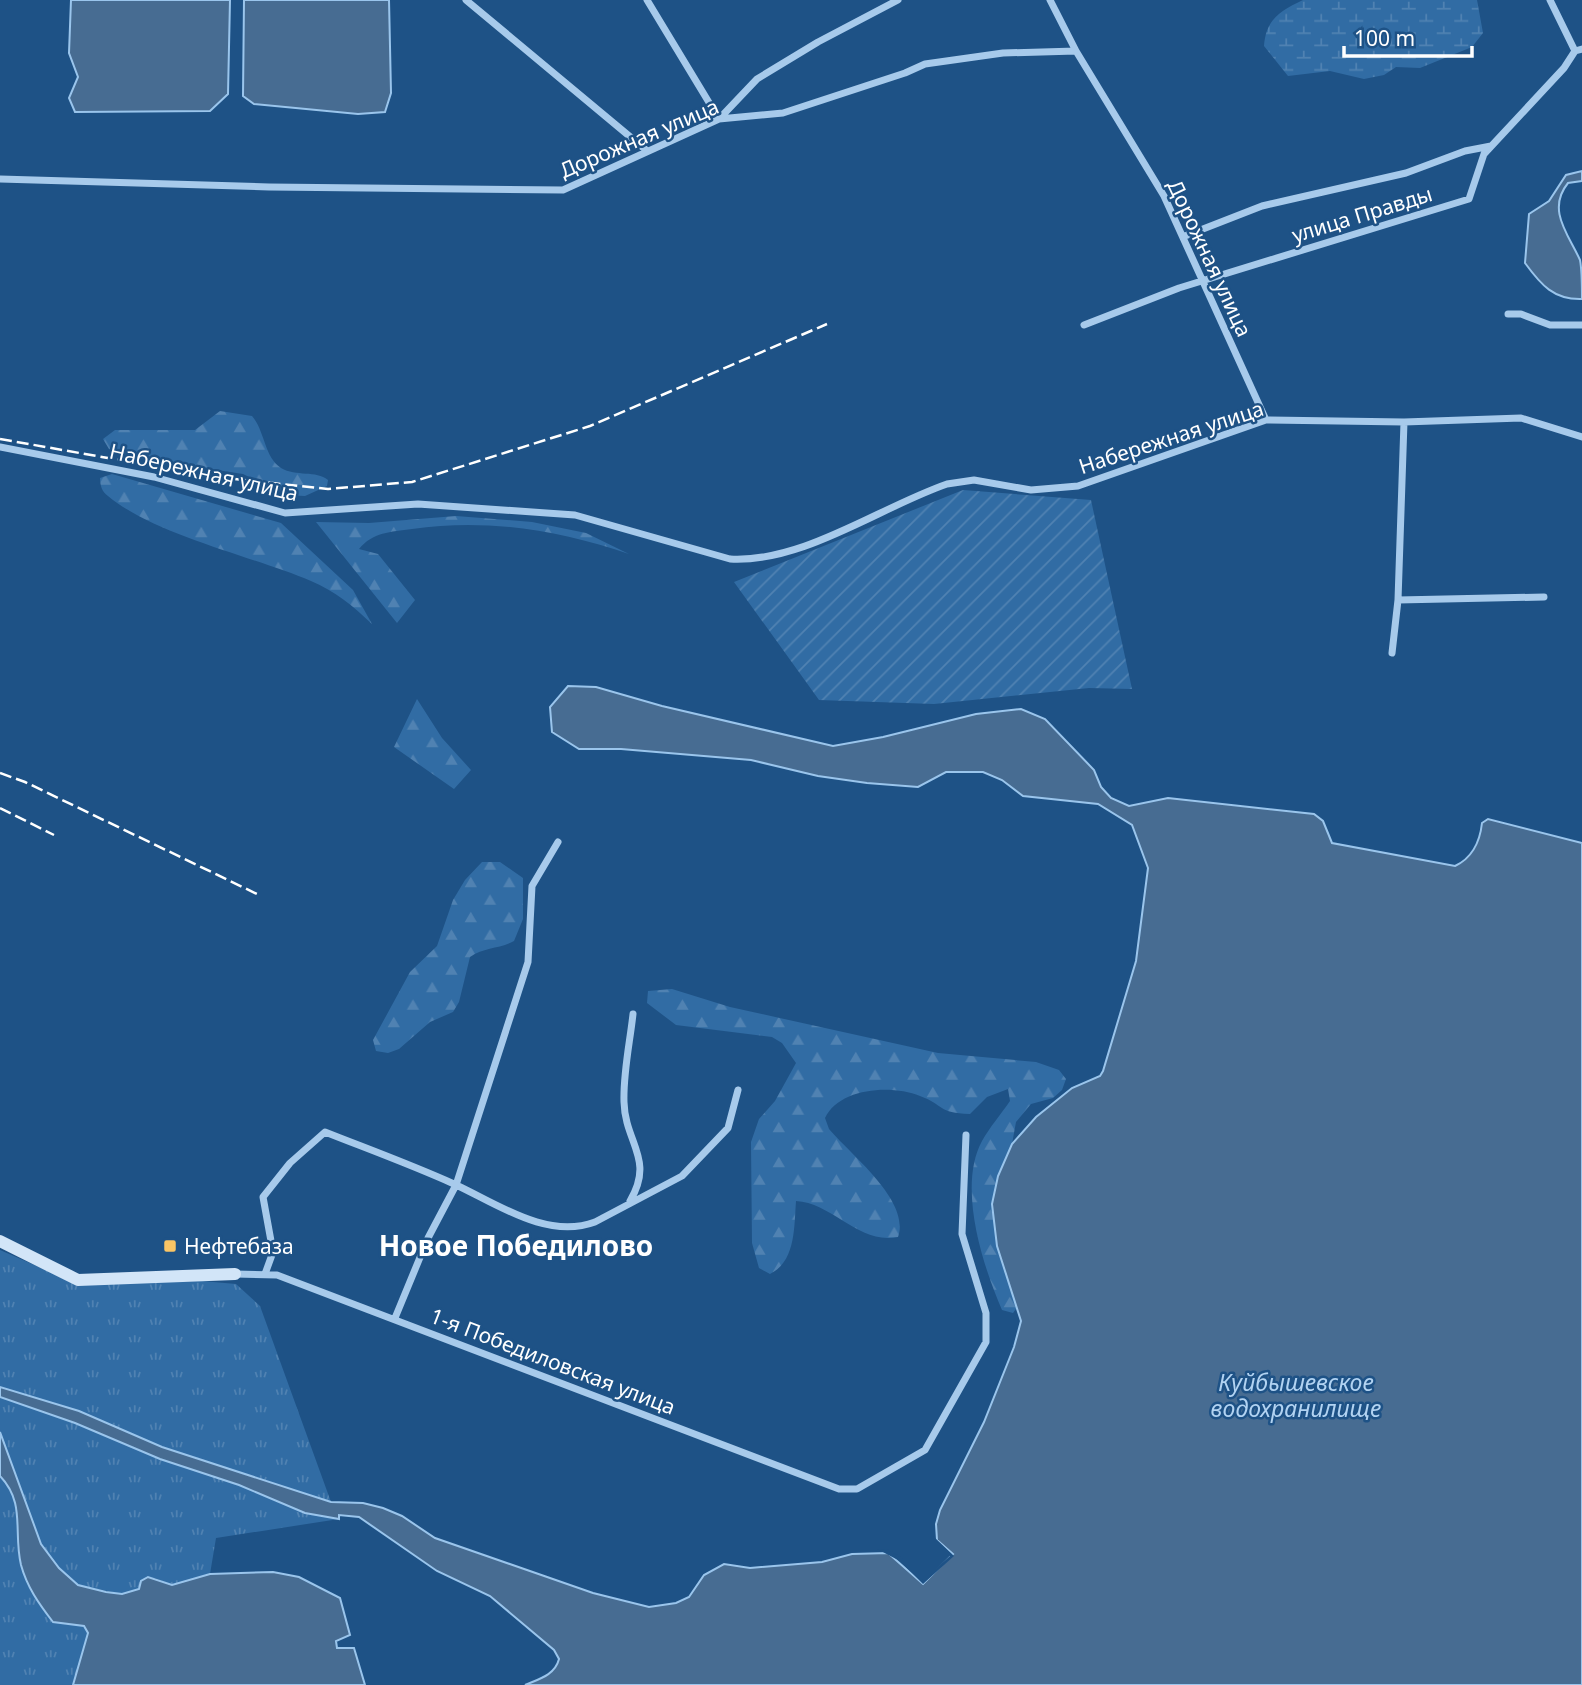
<svg xmlns="http://www.w3.org/2000/svg" width="1582" height="1685" font-family="'Noto Sans',sans-serif">
  <defs>
    <pattern id="grass-tufts" width="24" height="20" patternUnits="userSpaceOnUse" patternTransform="scale(1.75)"><rect width="24" height="20" fill="#316ca4"/><path d="M3 7l-1-3M5 7V3M7 7l1-3M15 17l-1-3M17 17v-4M19 17l1-3" fill="none" stroke="#5082b2"/></pattern>
    <pattern id="forest-firs" width="22" height="20" patternUnits="userSpaceOnUse" patternTransform="scale(1.75)"><rect width="22" height="20" fill="#316ca4"/><path d="M5 1l3.5 6h-7zM16 11l3.5 6h-7z" fill="#5082b2"/></pattern>
    <pattern id="wetland-marsh" width="20" height="14" patternUnits="userSpaceOnUse" patternTransform="scale(1.75)"><rect width="20" height="14" fill="#316ca4"/><path d="M1 5h8M5 5V1M11 12h8M15 12V8" fill="none" stroke="#5082b2"/></pattern>
    <pattern id="garden-furrows" width="10" height="10" patternUnits="userSpaceOnUse" patternTransform="scale(1.75)"><rect width="10" height="10" fill="#316ca4"/><path d="M-1 1l2-2M0 10L10 0M9 11l2-2" fill="none" stroke="#5082b2"/></pattern>
  </defs>
  <rect width="100%" height="100%" fill="#1e5286"/>
  <path fill="url(#grass-tufts)" d="M0 1250 78 1284 202 1281 236 1284 260 1306 331 1502 162 1447 79 1411 0 1387Z
    M0 1397 75 1423 160 1459 239 1485 305 1513 339 1519 216 1538 210 1574 172 1585 155 1578 141 1581 140 1589 122 1594 78 1585 59 1568 41 1544 0 1432Z
    M0 1476C25 1502 13 1529 20 1560 25 1577 53 1609 64 1624L84 1626 88 1633 73 1685H0Z"/>
  <path fill="url(#forest-firs)" d="M220 411 252 416C265 431 264 457 281 468 296 477 316 470 328 480L327 486 305 496 286 495 243 474 120 455 109 449 103 439 115 430H195Z
    M112 474 281 523 353 590 372 624C353 606 335 591 311 581 252 556 155 535 108 496 102 492 100 485 100 478Z
    M456 516 532 522 586 533 629 554C558 530 486 518 412 529 390 532 373 532 359 549L378 554 415 600 397 623 316 522 369 523Z
    M417 699 442 738 471 770 454 789 394 747Z
    M482 862H500L523 878V919L514 941C499 949 484 947 470 957L459 1002 453 1012 430 1022 399 1049 388 1053 376 1051 373 1040 410 972 437 946 453 900 465 880Z
    M672 989 730 1007 938 1053 1036 1062 1059 1070 1066 1079 1062 1090 1053 1098 1031 1104 1016 1122 1012 1144 998 1176 997 1246 1018 1306 1013 1313 1002 1310C983 1266 957 1187 982 1141 990 1127 1001 1114 1010 1101L1008 1089 987 1097 970 1114C937 1113 945 1105 920 1096 891 1084 839 1088 825 1118L829 1129C851 1155 911 1201 898 1237 859 1245 833 1203 796 1201 794 1227 796 1261 770 1274L759 1268 752 1243 751 1142 759 1119 775 1101 796 1063 782 1043 772 1037 676 1025 647 1003 648 991Z"/>
  <path fill="url(#wetland-marsh)" d="M1303 0H1477L1483 33 1472 47 1420 68 1396 67 1384 75 1364 79 1330 71 1288 76 1264 46C1266 19 1280 11 1303 0Z"/>
  <path fill="url(#garden-furrows)" d="M963 490 1091 500 1132 689 1089 688 934 704 819 700 734 582Z"/>
  <path fill="#476c92" stroke="#9ac5ec" stroke-width="2" d="M71 0H230L228 94 210 111 75 112 69 98 78 77 69 53Z
    M244 0H389L391 93 385 112 358 114 254 104 243 96Z
    M1582 171V181L1568 183C1546 210 1569 235 1580 260 1582 270 1582 288 1582 299 1554 300 1541 285 1525 263L1529 214 1549 201 1566 175Z
    M568 686 596 687 662 706 833 746 883 737 976 714 1021 709 1045 719 1094 770 1101 787 1111 798 1129 806 1168 798 1314 814 1323 821 1332 843 1455 866C1472 858 1480 841 1482 823L1488 819 1582 843V1685H525C539 1679 555 1675 559 1659L554 1650 490 1596 437 1571 359 1517 339 1515V1519L305 1513 239 1485 160 1459 75 1423 0 1397V1387L79 1411 162 1447 331 1502 363 1503 383 1508 402 1516 435 1538 593 1593 649 1607 676 1603 689 1597 704 1575 724 1564 750 1568 822 1562 852 1554 888 1553 923 1584 953 1554 937 1540 936 1524 940 1510 984 1422 1014 1347 1021 1321 997 1246 992 1204 998 1176 1012 1144 1036 1117 1072 1088 1100 1076 1103 1071 1136 961 1148 868 1132 825 1098 804 1023 796 1002 780 983 772H946L918 787 867 783 818 776 751 760 621 749H579L552 732 550 707Z
    M0 1432 41 1544 59 1568 78 1585 106 1592 122 1594 139 1589 141 1581 148 1577 172 1585 210 1574 273 1572 299 1577 340 1598 350 1635 336 1641 337 1648H354L365 1685H73L88 1633 84 1626 53 1622C39 1604 27 1587 21 1565 13 1532 26 1503 0 1476Z"/>
  <path fill="#1e5286" d="M933 1536 954 1556 923 1584 900 1561 877 1549 889 1550 902 1558 923 1580 950 1556 935 1542Z"/>
  <g fill="none" stroke-linecap="round" stroke-linejoin="round">
    <path stroke="#a7caeb" stroke-width="7" d="M466 0 646 150
      M647 0 719 119 757 79 818 42 898 0
      M1050 0 1076 51
      M1550 0 1575 51
      M0 179 269 187 563 190 719 119 783 113 905 73 925 64 1003 53 1076 51 1164 196 1266 420
      M1185 236 1262 206 1406 173 1465 151 1491 146
      M1508 314H1521L1550 325H1582
      M1084 325 1179 288 1469 199 1484 154 1564 68 1575 51 1582 49
      M0 447 154 477 285 513 418 504 575 515 730 559C803 563 878 508 947 484L974 480 1031 490 1078 486 1266 420 1404 422 1521 418 1582 437
      M1398 600 1544 597
      M1392 653 1398 600 1404 422
      M630 1201C655 1159 625 1143 624 1102 623 1073 630 1042 633 1014
      M235 1274 277 1275 839 1489H857L925 1450 986 1342V1313L962 1234 966 1135
      M265 1274 273 1252 263 1197 290 1163 325 1132C368 1149 412 1165 454 1184 496 1203 546 1240 595 1222L682 1176 728 1128 738 1090
      M395 1318 428 1238 456 1185 528 962 532 886 558 842"/>
    <path stroke="#d2e5f8" stroke-width="12" d="M0 1241 78 1280 235 1274"/>
    <path stroke="#fff" stroke-width="2.5" stroke-dasharray="12 5" stroke-linecap="butt" d="M0 439 216 477 328 489 412 482 590 426 827 324
      M0 773 25 782 257 894
      M0 808 54 835"/>
  </g>
  <rect fill="#fac565" stroke="#1e5286" stroke-width="2.5" x="163" y="1239" width="14" height="14" rx="3.5"/>
  <g text-anchor="middle" dominant-baseline="central" stroke-width="5" stroke-linejoin="round" paint-order="stroke">
    <g font-size="21" fill="#fff" stroke="#1e5286">
      <text transform="translate(639 138) rotate(-23)">Дорожная улица</text>
      <text transform="translate(1362 214) rotate(-17)">улица Правды</text>
      <text transform="translate(1210 258) rotate(65)">Дорожная улица</text>
      <text transform="translate(1171 437) rotate(-18)">Набережная улица</text>
      <text transform="translate(204 472) rotate(13)">Набережная улица</text>
      <text transform="translate(553 1361) rotate(21)">1-я Победиловская улица</text>
    </g>
    <g font-size="21" fill="#fff" stroke="#1e5286" text-anchor="start">
      <text x="184" y="1246">Нефтебаза</text>
    </g>
    <g font-size="23" font-style="italic" fill="#b2d3f2" stroke="#1e5286">
      <text x="1296" y="1382">Куйбышевское<tspan x="1296" dy="26">водохранилище</tspan></text>
    </g>
    <g font-size="28" font-weight="bold" fill="#fff" stroke="#1e5286">
      <text x="516" y="1245">Новое Победилово</text>
    </g>
  </g>
  <path d="M1344 46v10h128v-10" fill="none" stroke="#ffffff" stroke-width="3.5"/>
  <text x="1354" y="46" font-size="21" fill="#ffffff" stroke="#1e5286" stroke-width="5" paint-order="stroke">100 m</text>
</svg>
